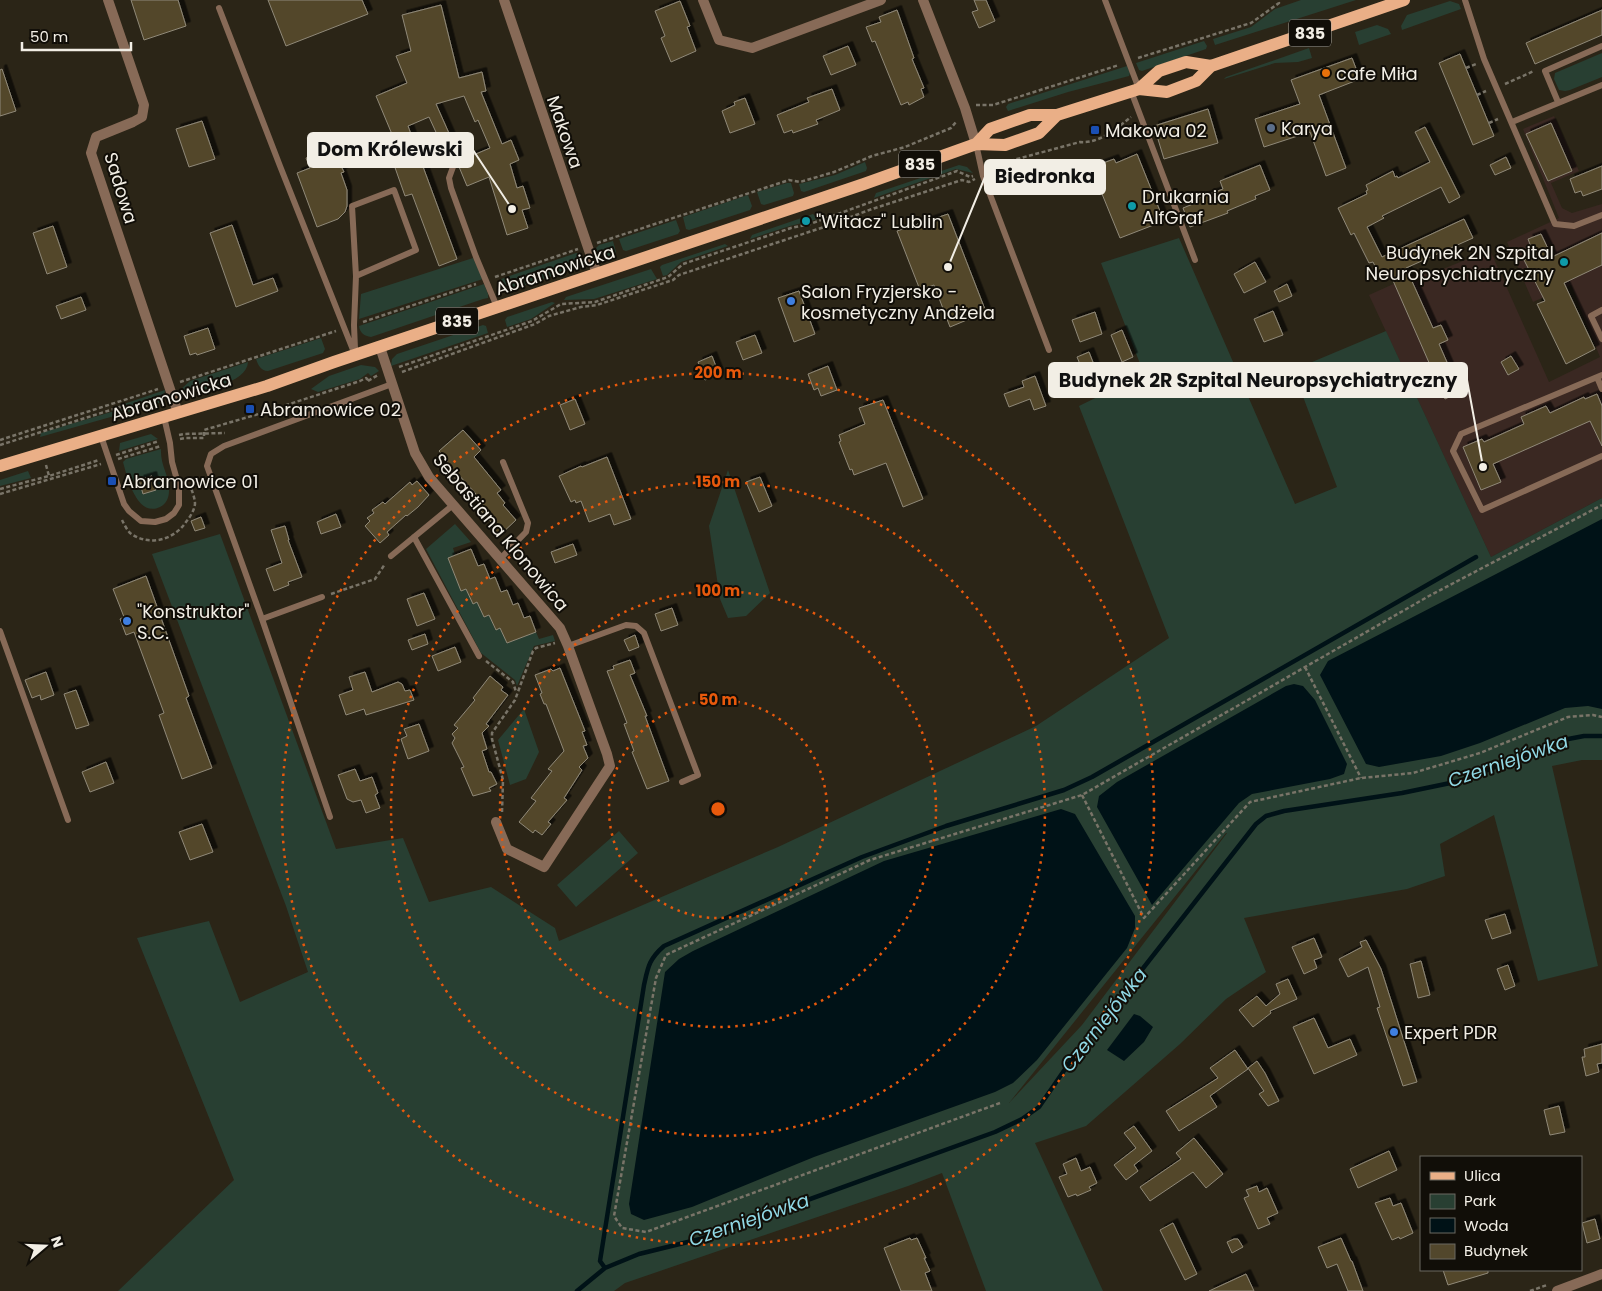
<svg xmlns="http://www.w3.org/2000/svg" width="1602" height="1291" font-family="Poppins,sans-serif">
  <defs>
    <filter id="shadow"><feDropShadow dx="4.5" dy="-4.5" stdDeviation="0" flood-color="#0009"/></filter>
  </defs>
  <rect width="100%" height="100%" fill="#2b2517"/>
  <path fill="#3a2822" d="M1554 116 1579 171 1551 183 1562 208 1572 213 1602 204V498L1491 557 1369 295 1409 277 1438 271 1490 250 1549 382 1600 357 1571 285 1533 302 1507 242 1559 218 1523 129Z"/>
  <path fill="#283f32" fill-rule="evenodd" d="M1301 0H1356L1215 45 1213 39 1251 27 1275 9Z
    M1450 1 1459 4 1461 9 1402 30 1401 26 1407 15Z
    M1377 25 1388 29 1391 34 1359 45 1355 32Z
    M1204 41 1207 46 1206 49 1142 71 1139 70 1136 63Z
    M1309 48 1312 58 1298 62 1275 63 1224 79 1226 77Z
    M1602 53V77L1570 90 1565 91 1559 90 1554 79 1555 73Z
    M1127 66 1130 73 1129 76 1068 92 1008 111 1006 107 1008 104Z
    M865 162 867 168 866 171 804 192 801 191 799 184 835 175Z
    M959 165 967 167 973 173 956 169 874 198 876 193Z
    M787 183H791L794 193 793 196 764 205 761 204 757 192Z
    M748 195 752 206 750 210 689 230 686 229 683 217Z
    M813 214 818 219 790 226 750 239 752 235Z
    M676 220 680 231 678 234 626 251 623 250 619 239Z
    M1179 238 1295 504 1337 487 1293 370 1386 331 1491 557 1602 498V760H1582L1552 766 1598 966 1538 981 1494 815 1440 844 1445 876 1407 889 1244 918 1266 972 1226 999 1180 1044 1086 1126 1035 1143 1103 1291H986L942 1173 908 1186 625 1283 614 1291H118L234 1180 137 938 209 921 240 1002 308 972 286 906 152 554 220 534 336 849 403 838 429 902 491 887 555 928 559 941 778 847 1036 726 1169 638 1079 406 1144 374 1101 263ZM1227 833 1082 1025 1009 1103 1226 833Z
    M613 241 616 252 615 255 606 258 600 255 595 249 599 245Z
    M725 244 728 246 681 262 667 275 663 276 660 267 662 265Z
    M576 253 582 254V259L576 268 508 291 504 288 501 279Z
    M473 258 483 279 359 319 361 294Z
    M651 269 657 279 594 299 564 300 566 297Z
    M484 284 488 294V298L483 299 371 337C364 336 360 333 359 326Z
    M552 302 555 303 531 319 507 327 505 320 507 317Z
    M483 325 486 326 488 333 391 366 392 359 397 354Z
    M321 338 325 349 323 353 268 371C261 371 258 365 256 359Z
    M248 362C247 384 200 390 183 395L180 390 190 381Z
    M361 365 375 367 379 371 371 376 368 373 360 379 318 392 311 389 329 376Z
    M165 390 163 402 154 404 118 406Z
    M121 409H139L40 437 41 433Z
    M151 434 158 439 119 451 120 443Z
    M161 449C160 466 171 479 169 491 169 498 166 504 160 507 137 518 127 477 123 462L126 459Z
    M728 470 770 593 746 616 728 618 720 599 709 526Z
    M28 471 31 478 0 486V480Z
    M455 524 471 542 453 548 455 555 448 558 455 574 468 588 473 604 479 601 484 617 490 615 495 630 502 627 507 643 536 632 539 639 553 635 555 641 534 646 517 686 515 680 481 653 426 549Z
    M524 709 539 752 526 779 510 785 498 740Z
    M619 831 638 853 576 907 557 885Z"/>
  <path fill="#001217" d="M1602 519V709L1588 706 1565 708 1480 743 1441 756 1379 767 1366 764 1320 675 1328 661Z
    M1294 684 1303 686 1315 700 1347 764 1344 774 1330 779 1252 794 1239 803 1152 905 1097 807 1099 796 1117 782 1286 686Z
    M1061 809 1075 814 1135 916V928L1127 948 1037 1060 1013 1083 995 1092 814 1157 692 1207 644 1220 631 1214 629 1204 665 972 679 959 693 951 884 861Z
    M1134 1014 1140 1016 1153 1027 1144 1042 1124 1061 1107 1050Z"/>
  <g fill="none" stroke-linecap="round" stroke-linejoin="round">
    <path stroke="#001217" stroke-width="4.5" d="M605 1268 600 1261 644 985C648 967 649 959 664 946L862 857 946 826 1064 790 1092 777 1476 557
      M577 1291 605 1268 639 1254 700 1239 995 1132 1022 1119 1039 1107 1072 1059 1256 824 1266 816 1284 811 1402 793 1460 781 1563 740 1584 736H1602"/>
  </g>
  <path fill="#52472c" stroke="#908978" filter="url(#shadow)" d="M131 0H178L186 26 144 40Z
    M268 0H362L368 14 286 46Z
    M974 0H986L995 21 979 28 972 12 978 10Z
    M680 1 690 26 687 27 696 51 671 62 661 38 665 36 655 11Z
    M441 5 459 78 482 72 486 91 481 92 502 144 511 140 519 160 510 164 517 188 523 186 530 208 522 210 528 228 507 235 489 177 467 186 457 162 490 148 478 120 475 122 464 96 436 104 456 149 446 154 429 117 408 126 457 259 439 266 412 194 405 196 386 142 394 139 376 96 407 83 396 56 411 51 402 15Z
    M897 10 914 58 912 59 924 88 921 89 924 97 909 105 908 102 901 105 875 41 872 42 866 27 881 22 879 17Z
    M1602 10V35L1535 64 1526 43Z
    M848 46 856 65 831 75 823 56Z
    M1460 54 1494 136 1473 145 1439 63Z
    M1352 58 1360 79 1319 95 1346 168 1326 176 1310 132 1264 147 1255 119 1300 104 1291 80Z
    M2 69 16 111 0 116V70Z
    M832 89 840 110 816 120 818 124 793 133 792 130 784 133 777 115 809 102 807 98Z
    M745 98 755 124 730 133 722 111 735 105 734 102Z
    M1208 109 1218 143 1164 159 1154 126Z
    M202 121 215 159 189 167 176 129Z
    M1551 123 1572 171 1548 181 1526 134Z
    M1425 127 1460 197 1449 203 1441 187 1382 216 1384 218 1367 227 1382 257 1464 219 1473 238 1406 268 1433 328 1441 325 1448 340 1439 344 1460 392 1445 399 1391 276 1382 280 1373 262 1369 263 1354 233 1351 235 1338 208 1367 194 1366 191 1368 190 1366 185 1393 171 1395 177 1397 176 1398 178 1430 162 1415 132Z
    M334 147 337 153 340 152 345 164 341 166 344 172 341 173 347 190V206L345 212 338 219 317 227 297 173 310 168 306 158Z
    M1137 154 1164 221 1120 238 1100 189 1096 191 1087 169 1114 159 1116 163Z
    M1506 157 1511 168 1495 175 1490 165Z
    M1260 165 1270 190 1255 196 1256 199 1227 211 1228 213 1190 227 1183 208 1198 202 1197 199 1223 189 1220 181Z
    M1602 166V189L1583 196 1581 191 1575 193 1570 179Z
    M948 214 986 312 950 327 934 285 920 290 897 231Z
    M232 225 253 285 273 278 278 291 236 307 210 233Z
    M53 226 67 267 47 274 33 233Z
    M1602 233V265L1564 283 1595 349 1566 364 1537 304 1545 301 1524 260 1534 255 1528 239 1541 234 1552 257Z
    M1255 262 1266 282 1244 293 1234 274Z
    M1287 284 1292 296 1279 302 1274 291Z
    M799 291 815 334 794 342 778 298Z
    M81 297 86 310 61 319 56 306Z
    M1273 311 1283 335 1264 342 1254 319Z
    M1095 312 1102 334 1080 342 1072 320Z
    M208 328 215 349 197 355 196 353 190 355 184 336Z
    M1122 330 1133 357 1122 362 1111 335Z
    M755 335 762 353 743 360 736 342Z
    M1089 352 1098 375 1118 367 1122 377 1102 385 1098 376 1087 381 1077 357Z
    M712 356 719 374 705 380 698 362Z
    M1511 356 1519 369 1508 375 1501 362Z
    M828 366 837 390 821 396 818 388 814 390 808 374Z
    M1035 376 1046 406 1034 410 1030 399 1009 407 1004 394 1024 387 1022 381Z
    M1597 394 1602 406V446L1590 421 1493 464 1501 482 1481 490 1463 447 1482 439 1484 442 1524 424 1521 417 1546 406 1550 413 1584 397 1585 399Z
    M575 399 585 424 570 430 560 405Z
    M883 400 923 499 903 507 886 463 854 475 852 469 850 470 839 442 841 441 839 435 865 424 859 408Z
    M463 430 481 450 474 457 501 490 497 493 505 503 503 505 516 520 499 536 490 525 492 523 479 509 483 505 474 495 476 494 456 472 452 476 443 465 448 461 439 451Z
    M607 457 631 519 614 525 610 514 589 522 581 501 576 503 575 500 571 502 559 476 581 466 582 467Z
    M152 476 156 490 143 494 139 480Z
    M760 477 772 506 759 512 746 482Z
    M417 481 429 495 418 507 407 516 406 515 387 532 389 535 380 543 365 526 370 521 367 518 374 513 372 510 383 502 385 504 410 482 412 485Z
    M336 514 341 527 321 534 317 522Z
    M201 517 205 528 195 531 191 521Z
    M285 526 289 540H288L302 577 288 582 289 585 274 591 266 569 282 563 271 530Z
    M573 544 577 555 555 563 551 552Z
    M471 549 478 566 484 564 490 579 495 577 501 592 507 590 513 605 518 603 524 618 530 616 536 632 507 643 500 628 496 630 489 615 484 617 477 602 473 604 466 589 461 591 448 558Z
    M146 576 189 696 186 698 212 768 182 779 159 715 164 713 134 632 126 635 120 619 124 617 113 589Z
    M424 593 435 619 417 626 407 599Z
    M672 608 678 625 661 631 655 614Z
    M425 634 428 644 412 650 408 640Z
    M635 635 639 647 629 651 624 640Z
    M455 647 461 662 438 671 432 656Z
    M630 660 635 673 630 675 647 716H645L669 781 647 789 632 752 634 751 624 724 627 723 607 671 614 669 613 666Z
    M560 668 585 731 582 732 587 745 583 746 588 758 579 767 582 770 564 798 567 800 548 822 551 824 542 835 535 830 533 833 519 822 536 801 531 798 552 771 548 769 564 751 546 704H544L540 694 542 693 535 675 551 669 553 671Z
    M46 672 54 695 41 700 40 695 32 698 25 680Z
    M365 672 372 692 398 682 402 684 405 691 410 690 414 700 366 715 364 709 346 715 339 695 353 690 349 677Z
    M490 676 503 687 501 690 508 695 486 724 489 726 482 733 487 749 482 751 489 772H491L497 784 489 788 491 791 473 796 461 768 464 767 452 743 455 738 452 734 458 728 454 725 475 700 473 698Z
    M76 690 89 725 76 729 64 694Z
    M419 724 429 751 408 759 401 739 407 736 404 729Z
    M106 762 114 783 90 792 82 772Z
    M355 769 360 781 372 777 378 793 375 795 380 808 366 813 361 800 353 802 347 799 338 775Z
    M202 824 213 852 190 860 179 832Z
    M1505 914 1511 933 1492 939 1485 920Z
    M1314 938 1322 957 1314 960 1317 968 1304 974 1292 947Z
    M1366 940 1381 969 1417 1082 1403 1086 1377 1008 1380 1007 1368 967 1348 977 1339 959 1362 947 1360 942Z
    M1421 961 1430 995 1418 998 1410 964Z
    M1508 965 1515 986 1505 990 1497 969Z
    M1288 979 1297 999 1270 1011 1271 1013 1253 1027 1239 1010 1257 996 1266 1006 1280 994 1276 984Z
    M1314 1018 1328 1048 1350 1039 1357 1055 1314 1074 1293 1027Z
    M1602 1044V1063L1597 1064 1599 1072 1586 1076 1582 1057H1585L1584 1049Z
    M1235 1050 1248 1069 1210 1096 1217 1107 1179 1131 1166 1111 1218 1078 1210 1068Z
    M1257 1061 1265 1073 1279 1101 1268 1106 1259 1094 1264 1091 1248 1068Z
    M1559 1106 1565 1132 1550 1135 1544 1110Z
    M1134 1126 1152 1151 1134 1165 1138 1171 1126 1180 1114 1165 1136 1148 1124 1133Z
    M1194 1138 1223 1174 1206 1188 1193 1172 1150 1201 1140 1187 1181 1159 1176 1153Z
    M1389 1151 1397 1170 1358 1188 1350 1169Z
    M1076 1158 1081 1171 1090 1167 1097 1183 1089 1187 1091 1190 1077 1196 1076 1194 1068 1197 1059 1177 1067 1174 1063 1164Z
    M1257 1186 1259 1192 1267 1188 1278 1213 1267 1218 1270 1224 1258 1229 1244 1198 1249 1196 1246 1190Z
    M1390 1198 1393 1206 1401 1203 1413 1233 1400 1239 1399 1237 1392 1240 1375 1203Z
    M1595 1219 1600 1239 1587 1243 1582 1223Z
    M1173 1223 1197 1274 1185 1280 1160 1230Z
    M910 1238 911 1240 917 1238 926 1258H924L930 1271 925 1273 932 1291H901L884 1248Z
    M1341 1238 1351 1261H1352L1363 1291H1348L1337 1264 1327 1268 1318 1247Z
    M1234 1239H1238L1243 1247 1232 1253 1227 1242Z
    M1443 1270H1488V1273L1448 1285Z
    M1246 1274 1254 1291H1209Z"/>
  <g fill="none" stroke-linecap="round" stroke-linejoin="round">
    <path stroke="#797468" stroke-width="2.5" stroke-dasharray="4 2.5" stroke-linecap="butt" d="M1138 58 1251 23 1279 3 1278 0
      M1466 68 1476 64
      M1505 84 1534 71
      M1477 95 1486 91
      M976 105H993L1119 65
      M1489 123 1498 119
      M992 168 1017 159 1080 142C1099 144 1117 128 1131 117
      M597 243 789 180 800 182 834 172 872 156 905 147 951 128 956 122
      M495 277 578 249
      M363 322 476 284
      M399 367 532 321 561 304 595 302 668 277 683 264 791 228 810 224 957 171 970 177 973 176
      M402 372 535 324 549 316 581 307 597 305 673 280 679 275 824 227 872 209 962 180 969 182 975 179
      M368 381 378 375
      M180 382 336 331
      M179 435 184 434 225 433
      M180 439 185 438H204V430L262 413 360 381 366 378 369 381
      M0 440 158 389
      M0 445 120 407 150 406
      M116 455 159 441
      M118 459 161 446
      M46 465 49 476
      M450 483 456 478
      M0 489 49 476 99 460
      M0 494 101 464
      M122 520C124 524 127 530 130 533 149 547 174 540 186 522 190 517 194 511 195 504 195 498 192 491 190 485
      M331 594 375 579 385 564
      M486 661 513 682 516 692
      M1305 667 1361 778
      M1082 795 1144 918 1250 802 1361 778 1413 773 1480 753 1568 717 1593 715 1602 717
      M502 812 503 780 492 739V733L515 700 533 651 536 648 555 643
      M1000 1103 646 1232 622 1228 614 1216 656 978 666 955 870 860 1082 795 1429 596 1602 505
      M1530 1291 1547 1285"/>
    <path stroke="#876a57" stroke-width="6" d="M1105 0 1139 89
      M1465 0 1484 59 1555 224 1574 226 1602 215
      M219 8 280 166 355 355
      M1131 91 1195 260
      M1558 102 1545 71 1602 46
      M1512 122 1602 85
      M976 144 983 176 1049 350
      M453 167 449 178 451 188 476 257 497 307
      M394 190 416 250 356 276 352 206Z
      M1602 310 1591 316 1602 339
      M355 349 354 325 356 276
      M1602 375 1461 434 1453 451 1482 510 1602 456
      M1597 377 1602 389
      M101 436 124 504 129 511 141 521 155 522 166 519 174 513 179 505V487L172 462 170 443 164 417
      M414 537 479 656
      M391 556 453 505
      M500 559 526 532 528 523 503 462
      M262 619 322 597
      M0 631 68 820
      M568 646 626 625 636 626 644 633 698 775 682 782
      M330 817 262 619 207 466 211 454 224 446 392 384"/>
    <path stroke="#876a57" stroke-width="10" d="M108 0 144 105 142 117 133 122 96 137 91 153 178 413
      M504 0 597 274
      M703 0 719 40 752 48 881 0
      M923 0 965 108 976 144
      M380 347 415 453 429 477 560 628 568 646 607 754 610 766 544 867 507 849 496 822"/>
    <path stroke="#876a57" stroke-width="10" d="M1557 1291 1602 1274"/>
    <path stroke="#eaaf87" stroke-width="12" d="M1139 89 1159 71 1186 62 1211 66
      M976 144 990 129 1030 115H1057L1139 89 1167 92 1196 81 1211 66 1404 0
      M0 466 267 386 334 362 864 184 976 144 1005 145 1039 133 1057 115"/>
  </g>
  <g fill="none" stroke="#e8590c" stroke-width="2.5" stroke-dasharray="2.5 5">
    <circle cx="718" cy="809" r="109"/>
    <circle cx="718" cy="809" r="218"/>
    <circle cx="718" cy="809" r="327"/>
    <circle cx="718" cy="809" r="436"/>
  </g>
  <circle fill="#e8710a" stroke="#110e08" stroke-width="2" cx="1326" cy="73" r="5"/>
  <circle fill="#5c6f8a" stroke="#110e08" stroke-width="2" cx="1271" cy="128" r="5"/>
  <g fill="#1a4fb4" stroke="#110e08" stroke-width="2">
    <rect x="1090" y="125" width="10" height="10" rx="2.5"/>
    <rect x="245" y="404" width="10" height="10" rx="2.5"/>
    <rect x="107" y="476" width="10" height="10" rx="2.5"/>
  </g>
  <g fill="#0f9aa8" stroke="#110e08" stroke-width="2">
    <circle cx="1132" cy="206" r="5"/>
    <circle cx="806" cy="221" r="5"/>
    <circle cx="1564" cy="262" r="5"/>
  </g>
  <g fill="#3f7fe0" stroke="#110e08" stroke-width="2">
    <circle cx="791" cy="301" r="5"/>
    <circle cx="127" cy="621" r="5"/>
    <circle cx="1394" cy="1032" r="5"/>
  </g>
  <g text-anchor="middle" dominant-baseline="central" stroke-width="4" stroke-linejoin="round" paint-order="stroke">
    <g fill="#110e08" stroke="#aeaba3" stroke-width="1">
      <rect x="1289" y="19.5" width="42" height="27" rx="4"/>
      <rect x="899" y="150.5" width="42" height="27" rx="4"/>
      <rect x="436" y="307.5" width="42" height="27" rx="4"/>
    </g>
    <g font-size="16" font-weight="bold" fill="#f2eee5">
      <text x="1310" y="33">835</text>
      <text x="920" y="164">835</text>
      <text x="457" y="321">835</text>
    </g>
    <g font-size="18" fill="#f2eee5" stroke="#110e08" text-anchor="start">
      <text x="1336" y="73">cafe Miła</text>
      <text x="1281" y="128">Karya</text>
      <text x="1105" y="130">Makowa 02</text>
      <text x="1142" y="196">Drukarnia<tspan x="1142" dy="21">AlfGraf</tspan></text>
      <text x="816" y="221">"Witacz" Lublin</text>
      <text x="1554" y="252" text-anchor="end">Budynek 2N Szpital<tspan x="1554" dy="21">Neuropsychiatryczny</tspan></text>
      <text x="801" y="291">Salon Fryzjersko -<tspan x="801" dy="21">kosmetyczny Andżela</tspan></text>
      <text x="260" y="409">Abramowice 02</text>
      <text x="122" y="481">Abramowice 01</text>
      <text x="137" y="611">"Konstruktor"<tspan x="137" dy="21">S.C.</tspan></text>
      <text x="1404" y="1032">Expert PDR</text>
    </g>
    <g font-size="18" fill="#f2eee5" stroke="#110e08">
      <text transform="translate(565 132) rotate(71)">Makowa</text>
      <text transform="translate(121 188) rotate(73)">Sadowa</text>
      <text transform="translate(555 270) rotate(-18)">Abramowicka</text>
      <text transform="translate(171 397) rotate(-17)">Abramowicka</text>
      <text transform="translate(501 532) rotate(50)">Sebastiana Klonowica</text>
    </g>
    <g font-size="19" font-style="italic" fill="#90d8e5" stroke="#110e08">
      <text transform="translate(1508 761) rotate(-19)">Czerniejówka</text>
      <text transform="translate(1104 1020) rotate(-52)">Czerniejówka</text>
      <text transform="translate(749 1220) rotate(-19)">Czerniejówka</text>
    </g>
  </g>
  <circle cx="718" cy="809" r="8" fill="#e8590c" stroke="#110e08" stroke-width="2.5"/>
  <g font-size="15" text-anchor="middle" font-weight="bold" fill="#e8590c" stroke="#110e08" stroke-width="4" stroke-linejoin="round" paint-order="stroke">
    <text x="718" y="378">200 m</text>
    <text x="718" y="487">150 m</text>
    <text x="718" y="596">100 m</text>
    <text x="718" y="705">50 m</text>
  </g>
  <path fill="none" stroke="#f2eee5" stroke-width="2" d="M512 209L473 150M948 267L985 177M1483 467L1467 380"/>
  <g fill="#f2eee5" stroke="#110e08" stroke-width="2">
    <circle cx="512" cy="209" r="5"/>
    <circle cx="948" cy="267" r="5"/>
    <circle cx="1483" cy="467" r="5"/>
  </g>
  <g fill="#f2eee5" stroke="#f2eee5" stroke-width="2">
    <rect x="308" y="133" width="165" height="34" rx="5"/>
    <rect x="985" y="160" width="120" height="34" rx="5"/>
    <rect x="1049" y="363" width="418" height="34" rx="5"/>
  </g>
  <g font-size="19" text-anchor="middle" font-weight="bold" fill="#111">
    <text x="390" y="156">Dom Królewski</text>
    <text x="1045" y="183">Biedronka</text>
    <text x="1258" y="387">Budynek 2R Szpital Neuropsychiatryczny</text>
  </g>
  <rect x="1420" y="1156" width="162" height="115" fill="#110e08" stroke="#6b6860"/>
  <rect x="1430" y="1172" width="25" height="8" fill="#eaaf87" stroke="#6b6860"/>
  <text x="1464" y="1181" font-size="15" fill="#f2eee5">Ulica</text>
  <rect x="1430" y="1194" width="25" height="15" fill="#283f32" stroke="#6b6860"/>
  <text x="1464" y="1206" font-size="15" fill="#f2eee5">Park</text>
  <rect x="1430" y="1218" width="25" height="15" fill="#001217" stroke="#6b6860"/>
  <text x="1464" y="1231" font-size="15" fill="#f2eee5">Woda</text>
  <rect x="1430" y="1244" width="25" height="15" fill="#52472c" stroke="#6b6860"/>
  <text x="1464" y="1256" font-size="15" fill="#f2eee5">Budynek</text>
  <g transform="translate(45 1246) rotate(71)" stroke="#110e08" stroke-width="4" paint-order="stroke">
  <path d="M0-4L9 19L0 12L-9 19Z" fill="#f2eee5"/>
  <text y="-8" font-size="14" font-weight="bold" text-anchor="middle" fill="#f2eee5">N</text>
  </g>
  <path d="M22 42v8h109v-8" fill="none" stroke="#f2eee5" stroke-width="2.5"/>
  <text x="30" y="42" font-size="15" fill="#f2eee5" stroke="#110e08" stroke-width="4" paint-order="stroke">50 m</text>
</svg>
